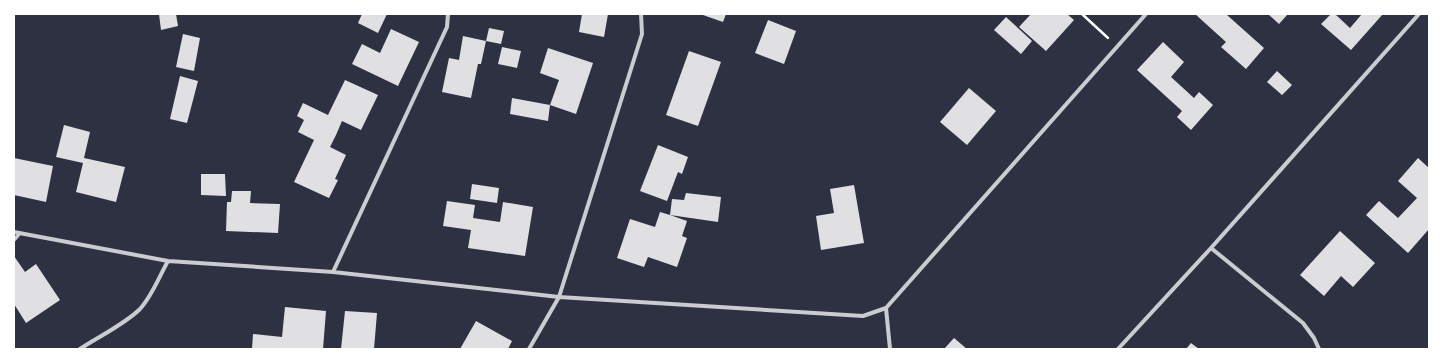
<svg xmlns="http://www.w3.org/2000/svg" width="1443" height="363" font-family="'Golos Text',sans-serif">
  <rect width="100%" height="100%" fill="#2d3142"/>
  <path fill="#e0e0e3" d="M159 14H176L178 26 161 30Z
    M362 14H387L378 33 358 23Z
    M582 14H608L604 37 579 32Z
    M700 14H726L723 22Z
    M1031 14H1067L1074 20 1046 51 1019 27Z
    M1195 14H1228L1227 15 1264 48 1246 69 1221 47 1226 42Z
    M1268 14H1288L1279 24Z
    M1331 14H1335L1350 28 1362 14H1383L1351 50 1321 24Z
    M1006 17 1032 41 1021 54 994 30Z
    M768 20 796 31 784 64 755 53Z
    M489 28 504 31 501 44 486 41Z
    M391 29 419 42 398 86 352 64 362 44 380 53Z
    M183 34 200 38 194 71 176 67Z
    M463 36 486 41 481 64H478L471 98 442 92 449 58 459 60Z
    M1163 42 1184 62 1171 77 1194 98 1199 92 1213 105 1191 130 1177 117 1182 111 1137 70Z
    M502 47 521 51 517 68 498 64Z
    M548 48 593 63 576 114 550 105 559 80 540 73Z
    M689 51 721 62 698 126 666 115Z
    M1277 71 1292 85 1282 95 1267 82Z
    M180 76 198 81 187 123 170 119Z
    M345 80 378 95 361 130 342 121 336 135 330 147 346 155 335 179 338 180 329 198 294 182 314 140 298 132 304 120 297 116 303 103 328 115Z
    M969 88 996 111 967 145 940 122Z
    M512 98 550 105 548 121 510 114Z
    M64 125 90 132 84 158 125 167 116 202 76 192 83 163 56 157Z
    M658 145 688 157 682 174 678 172 667 201 640 191Z
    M14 158 53 166 46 202 14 195Z
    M1418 158 1429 168V229L1408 253 1366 215 1379 201 1398 218 1417 198 1398 181Z
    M201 174H225L226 196 201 195Z
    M472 184 499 188 497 203 470 199Z
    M854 185 864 243 821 250 816 216 834 213 830 189Z
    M232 191H251L250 203 280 204 278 233 226 231 227 202H231Z
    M686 193 721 197 718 222 670 215 687 221 682 236 687 238 677 267 648 257 644 267 617 258 630 219 655 227 660 212 670 215 672 199 684 200Z
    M447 201 475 205 473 218 500 222 503 202 533 207 525 256 468 248 471 230 443 226Z
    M1340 231 1375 263 1353 287 1341 276 1324 296 1300 275Z
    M14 256 25 272 36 264 60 300 26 323 14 304Z
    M285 307 326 311 323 349H252L253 334 282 337Z
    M345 311 377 313 374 349H341Z
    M476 321 512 341 508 349H460Z
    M954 338 967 349H944Z
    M1191 343 1199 349H1186Z"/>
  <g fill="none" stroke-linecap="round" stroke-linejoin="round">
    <path stroke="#fff" stroke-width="2.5" d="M1082 14 1108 38"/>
    <path stroke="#caccd0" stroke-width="3.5" d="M14 240 20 233"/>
    <path stroke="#caccd0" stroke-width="4" d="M14 232 168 261 333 272 559 297 863 316 886 308 1146 14
      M1211 248 1303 323 1314 338 1319 349
      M333 272 447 27 448 14
      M886 308 890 349
      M80 349C98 337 125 324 140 309 152 296 159 277 168 261
      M529 349 559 297 642 34 641 14
      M1118 349 1211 248 1419 14"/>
  </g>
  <rect width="1443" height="363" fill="none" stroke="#ffffff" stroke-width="30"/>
</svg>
